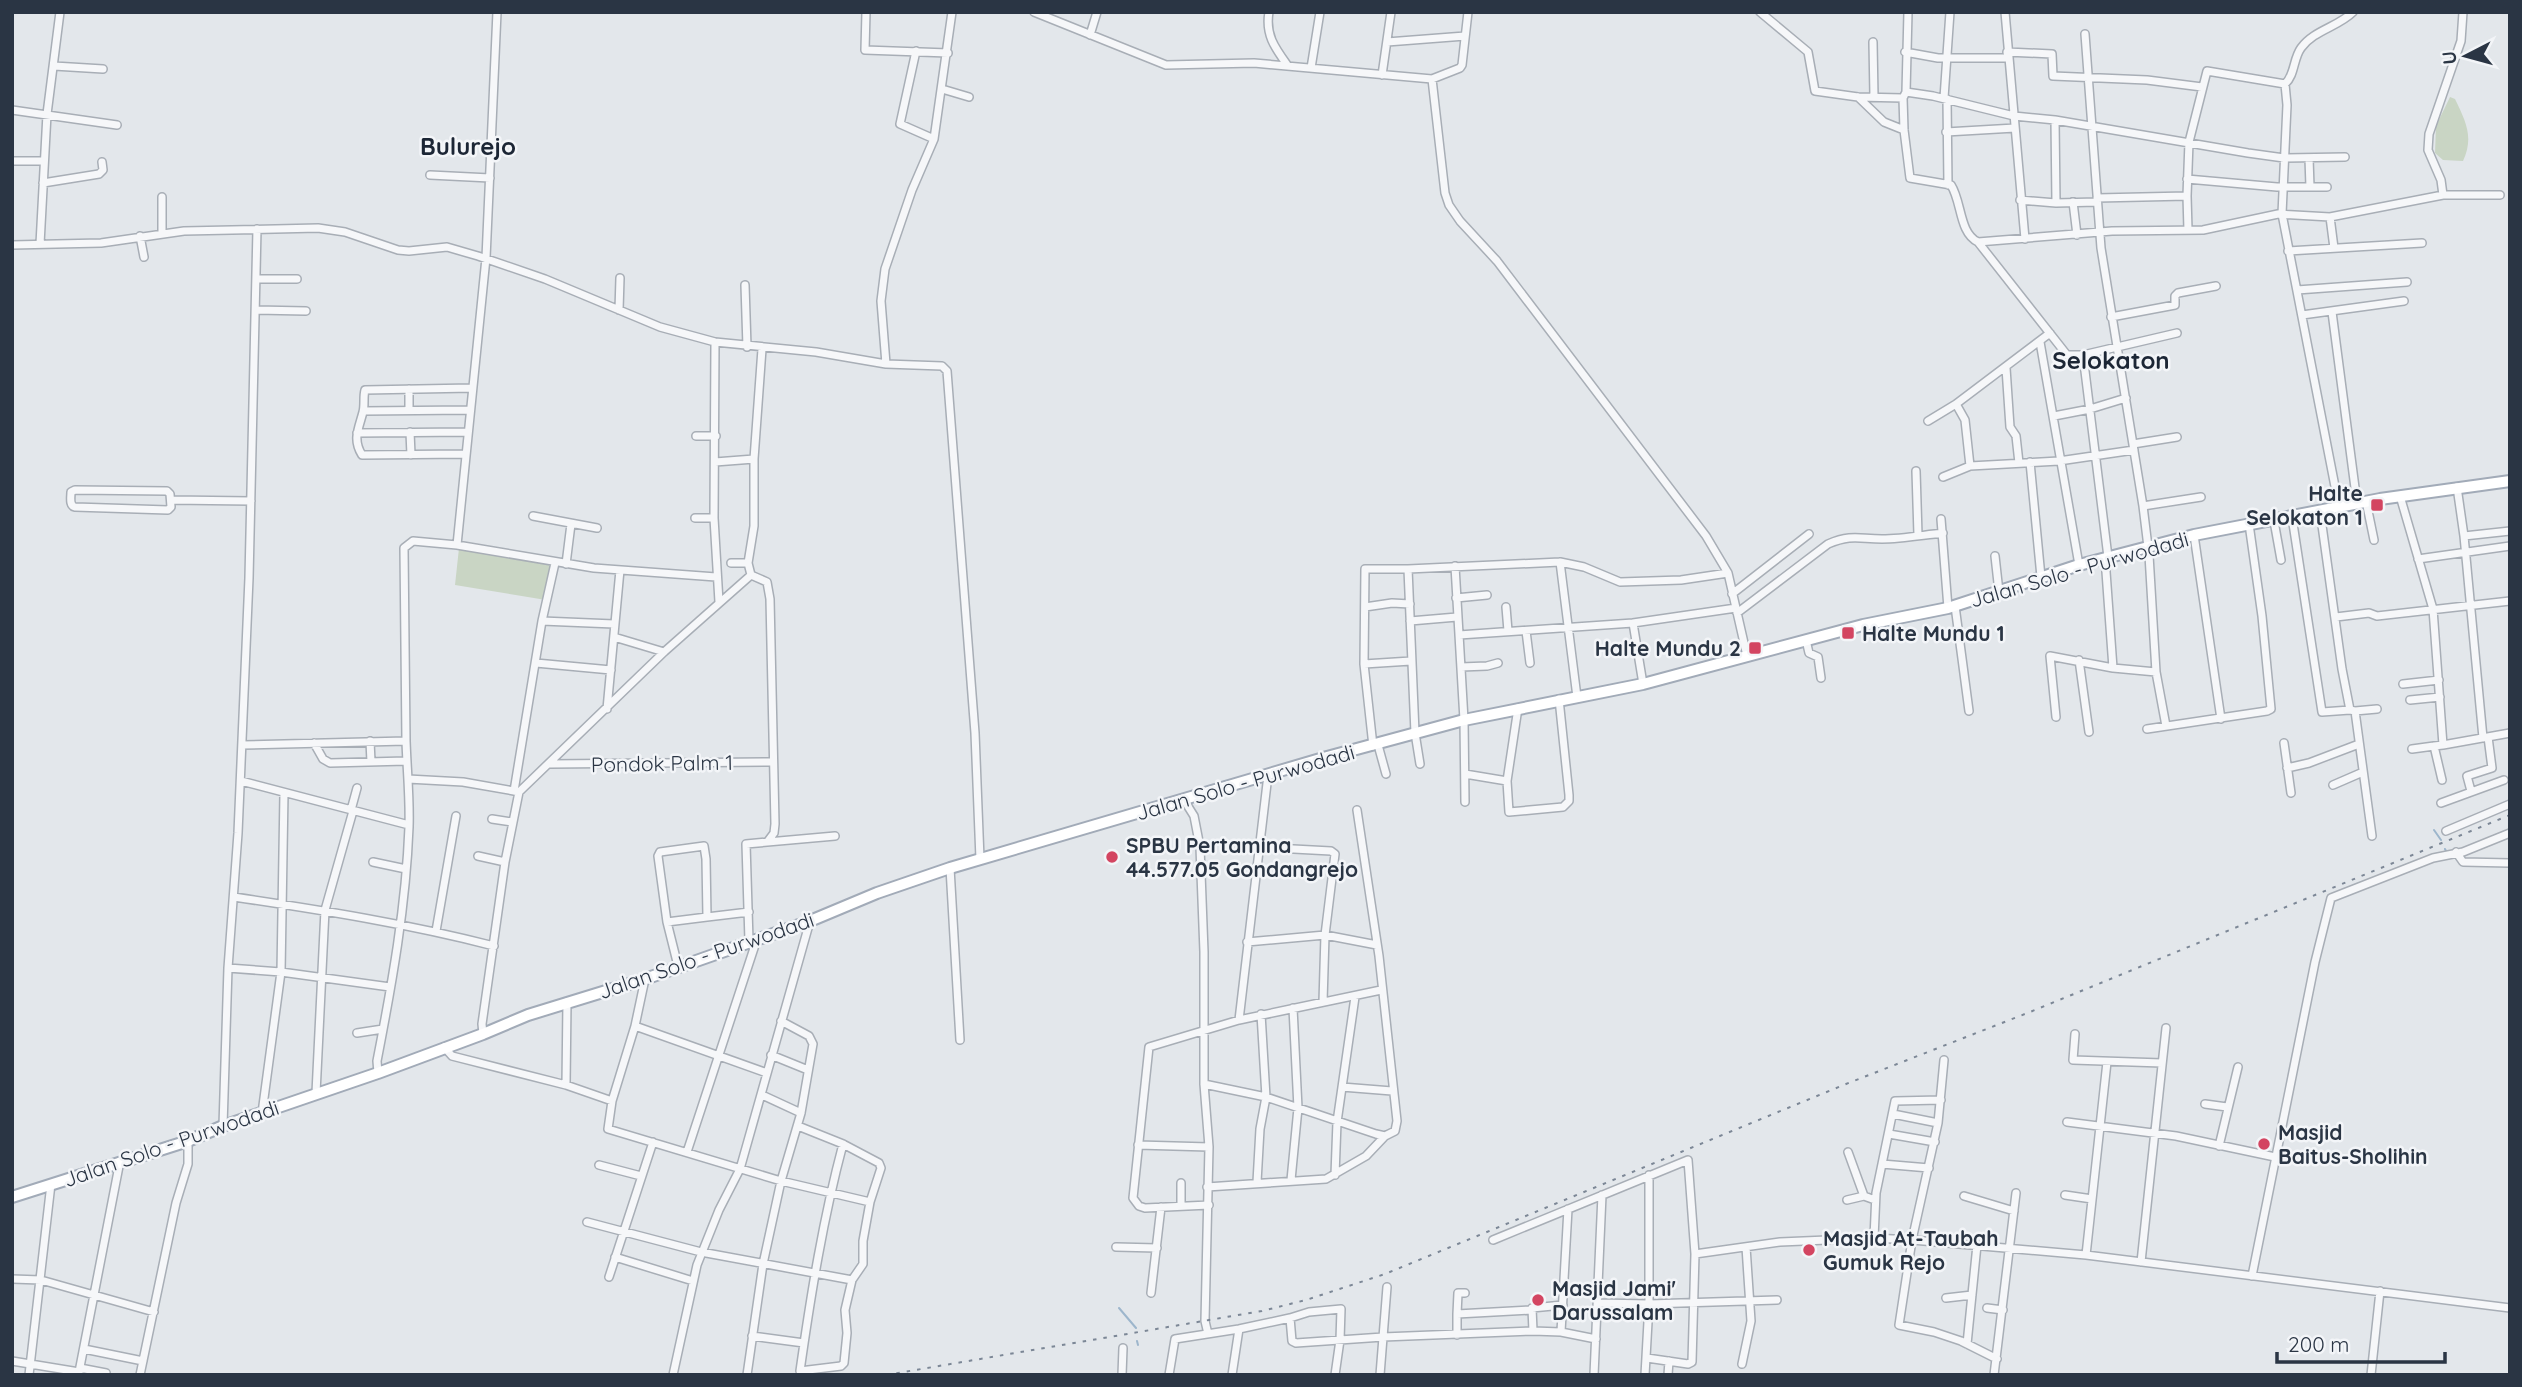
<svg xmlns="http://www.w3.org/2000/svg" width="2522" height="1387" font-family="Quicksand,sans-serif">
  <rect width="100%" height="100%" fill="#e3e7eb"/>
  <path fill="#c9d5c4" d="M2450 97 2455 99C2466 122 2474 137 2463 161L2443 160 2435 153 2436 126Z
    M459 548 552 565 546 600 455 585Z"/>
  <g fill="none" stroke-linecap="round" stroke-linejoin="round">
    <path stroke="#9db6cc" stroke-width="2" d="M2434 830 2441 840
      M2445 849 2446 851
      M1119 1308 1136 1328
      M1137 1341 1138 1345"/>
    <g stroke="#a8aeb6" stroke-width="10">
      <path id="minor" d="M497 12 486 258 457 545 594 568 716 577
        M866 12 865 50 948 53
        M1034 12 1166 65 1254 63 1432 79 1460 68 1462 65 1468 12
        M1269 12C1265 35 1275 48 1288 66
        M1760 12 1808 52 1815 91 1858 97 1903 98 1906 92 1933 96 2014 116 2055 120 2248 153 2284 158 2345 157
        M2005 12 2025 239
        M2085 34 2101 248 2143 506 2149 555 2156 672 2166 726
        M1090 35 1097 12
        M1387 42 1465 36
        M1873 42 1874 97
        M916 51 900 124 934 139
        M1905 52 1938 58H2008
        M2007 52 2052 54 2053 76 2147 80 2202 87
        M54 66 103 69
        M1311 68 1320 12
        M1382 75 1391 12
        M1432 79 1445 193 1449 205 1460 221 1497 261 1706 536 1728 573 1747 656
        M942 89 969 97
        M1906 92 1908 12
        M1858 97 1884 122 1904 130
        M1903 98 1904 130 1910 178 1951 185C1962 202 1959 233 1978 242L2112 231 2203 230 2278 214 2330 217 2443 195H2500
        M1944 98 1950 12
        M1947 99 1948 185
        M12 110 117 125
        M1946 132 2015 128
        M2309 158 2310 187
        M12 161H44
        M430 175 490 178
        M2187 179 2277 187H2327
        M43 183 99 174 103 170 102 162
        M2443 195 2441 180 2428 150 2429 134 2461 41 2463 12
        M2187 196 2188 230
        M162 197V233
        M2097 198 2187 196 2189 142 2207 71 2285 84
        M2020 200 2056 203 2055 120
        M2073 202 2077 235
        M2056 203 2097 202
        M2330 217 2334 248
        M140 236 144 257
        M1978 242 2067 355H2083L2177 333
        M40 244 47 114 60 12
        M12 245 101 243 184 231 318 228 345 232 398 250 409 251 447 247 478 256 545 279 660 327 715 342 816 352 886 364 881 301 885 269 912 190 934 139 952 12
        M2288 251 2422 243
        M256 279H297
        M745 285 747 347
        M2297 290 2407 282
        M256 310 306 311
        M619 310 620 278
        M2332 312 2357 503
        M2302 315 2404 301
        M2111 317 2175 305V296L2178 293 2216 286
        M715 342 714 518 719 602
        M2040 342 2079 565
        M2083 355 2108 557
        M886 364 942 366 947 371 975 733 980 859
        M2006 368 2010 427 2016 436 2019 463
        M409 389V410
        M1956 404 1965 420 1970 466
        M364 411 469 410
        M2054 416 2090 409 2126 398
        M1928 421 1956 404 2050 333
        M410 432 411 455
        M357 433 467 432
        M696 436H716
        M2133 444 2177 437
        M465 454 362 455C352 439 359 428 363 412 365 405 363 397 365 390L472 388
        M715 462 754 459
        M2030 462 2041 577
        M1916 471 1918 535
        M1943 477 1970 466 2059 461 2134 450
        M2457 487 2464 536 2483 738
        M75 490 167 491 170 494 171 507 168 510 75 507C69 506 71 497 71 492Z
        M2400 496 2433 609 2443 745 2510 733
        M171 500 251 501
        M2366 501 2374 540
        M2143 506 2201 497
        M2339 507 2282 214 2287 105 2285 84C2295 75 2293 59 2301 48 2314 30 2338 27 2353 12
        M2320 511 2342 669 2350 710 2355 711 2372 836
        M533 516 597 528
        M2292 517 2322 712 2350 710
        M695 518H714
        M1941 519 1948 608
        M2274 521 2281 560
        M2194 535 2221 719
        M2464 536 2510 531
        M1995 556 1999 592
        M2105 558 2113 668
        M2418 559 2510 546
        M1560 562 1577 697
        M555 563 542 621 514 791 519 792 664 652 751 575
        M731 563H748
        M566 564 571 524
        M1455 566 1464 720 1465 802
        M1408 569 1415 733 1420 764
        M751 575 767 582 770 599 775 824 774 833 768 841
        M751 575 748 563 754 526V459L762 349
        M1732 594 1809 534
        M1456 598 1487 595
        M1955 606 1969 711
        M1365 607 1392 603 1410 604
        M1506 607 1508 631
        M1737 613 1828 544C1852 534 1859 539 1882 539 1902 539 1923 535 1943 533
        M2336 617 2369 613 2377 616 2510 601
        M542 621 614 624
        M1410 621 1457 617
        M1633 623 1643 684
        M1526 631 1530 663
        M1459 635 1633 623 1736 608
        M614 637 664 652
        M1806 640 1809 653 1818 657 1821 678
        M2079 660 2089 732
        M536 663 611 670
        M1364 664 1411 661
        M1461 667 1487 666 1498 663
        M2403 684 2439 680
        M2410 700 2440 697
        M1518 708 1507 781 1509 812 1563 807 1569 801V795L1559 699
        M607 709 620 570
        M2355 711 2377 709
        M2056 717 2050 656 2113 668 2156 672
        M2147 729 2267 711 2271 709 2262 616 2249 524
        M370 741 371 762
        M406 741 404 548 413 541 457 545
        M314 743 323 759 330 763 406 761
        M2284 743 2291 793
        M242 745 406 741C407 770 410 799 409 827 406 906 392 984 377 1061L378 1073
        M1378 745 1386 774
        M1373 746 1364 664 1365 569H1408L1560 562 1584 567 1620 582 1681 580 1728 573
        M2412 749 2434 746
        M550 764 773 762
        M2287 768 2309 763 2359 744
        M1465 774 1507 781
        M408 779 463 782 514 791
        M2442 780 2434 746 2443 745
        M241 781 409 825
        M2333 785 2363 772
        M2471 791 2467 776 2492 768 2488 737
        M1184 800 1194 816 1200 847 1204 952V1084L1209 1147 1205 1321 1208 1334
        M2441 803 2504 780
        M351 810 357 788
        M492 819 512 822
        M2446 831 2510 804
        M1258 847 1331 851 1335 854 1325 935 1323 1002
        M2456 852 2463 862 2510 863
        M478 856 505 862
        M373 862 406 869
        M950 868 960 1040
        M234 897C321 910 409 924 494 946
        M667 922 707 917
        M436 931 456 816
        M749 941 746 844 835 836
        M1247 942 1325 935 1377 945
        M678 966 667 922 658 856 660 852 704 846 706 859 707 917 749 912
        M228 968 281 972 390 987
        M645 979 635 1026 612 1101 608 1129 781 1181 870 1202
        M1239 1020 1268 775
        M635 1026 767 1073
        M357 1033 383 1029
        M483 1034 482 1024 505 862 519 792
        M2075 1034 2073 1060 2162 1063
        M444 1047 452 1056 566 1085 612 1101
        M771 1055 808 1070
        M1944 1060 1938 1123 1912 1240 1899 1325 1934 1332 1961 1341 1997 1359
        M1204 1084 1266 1097 1376 1134 1385 1136 1395 1131 1397 1121 1379 956 1357 810
        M566 1085 567 1002
        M1342 1087 1392 1091
        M316 1093 325 910 353 811
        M762 1095 801 1113
        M2205 1104 2227 1107
        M262 1113 281 972 284 793
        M1893 1114 1938 1123
        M2067 1122 2176 1136 2275 1157
        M223 1126 228 968 238 833 249 578 257 229
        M798 1126 843 1144 879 1163 881 1168 870 1202 863 1241V1264L852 1280 845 1310 847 1333 844 1363 841 1366 800 1371C811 1294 823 1219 843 1144
        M1889 1134 1935 1142
        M1138 1145 1209 1147
        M2219 1146 2238 1067
        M687 1152 757 939
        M1848 1152 1864 1196 1875 1200
        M1882 1164 1929 1168
        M599 1165 641 1176
        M1335 1175 1337 1122 1355 997
        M1291 1180 1298 1108 1293 1008
        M1257 1182 1260 1129 1266 1097 1261 1014
        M1207 1187 1326 1179 1366 1156 1385 1136
        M2065 1195 2092 1199
        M1964 1196 2014 1211
        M1847 1200 1864 1196
        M1209 1205 1145 1208 1139 1206 1133 1198 1149 1047 1239 1020 1381 990
        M1181 1206V1183
        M587 1222 701 1252 852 1280
        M1874 1238 1876 1193 1895 1101 1941 1100
        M1493 1240 1688 1160 1695 1254 1692 1362 1688 1364 1647 1358
        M1116 1247 1157 1248
        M1695 1254 1780 1242 1874 1238 1912 1240 2086 1255 2510 1308
        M2086 1255 2107 1062
        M615 1257 693 1281
        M2141 1262 2166 1028
        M2252 1276 2315 962 2331 898 2433 858 2463 852 2510 833
        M609 1277 653 1142
        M12 1279 41 1280 154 1312
        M1151 1293 1161 1207
        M1946 1298 1972 1295
        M1599 1303 1649 1304 1777 1300
        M1987 1308 2003 1310
        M1457 1314 1458 1293H1465
        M1290 1318 1309 1312 1341 1309 1340 1340 1335 1375
        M1533 1331 1532 1308 1563 1305
        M1561 1332 1596 1339
        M1457 1335V1314L1531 1310
        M752 1336 804 1343
        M1967 1344 1977 1245
        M84 1349 143 1361
        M12 1361 79 1372 120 1161
        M1742 1364 1751 1321 1746 1247
        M80 1368 106 1373
        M29 1375 51 1184
        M140 1375 176 1203 188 1164V1141
        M673 1375 697 1265 719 1210 740 1169 810 921
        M747 1375 763 1264 781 1181 801 1113 813 1044 809 1036 781 1021
        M1122 1375 1123 1348
        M1169 1375 1175 1339 1239 1329 1290 1318 1292 1341 1296 1343 1383 1337 1533 1331 1561 1332 1568 1209
        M1232 1375 1239 1329
        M1380 1375 1387 1287
        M1594 1375 1602 1195
        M1645 1375 1649 1304V1175
        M1668 1375 1669 1361
        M1994 1375 2016 1193
        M2371 1375 2380 1291"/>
    </g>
    <g stroke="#a2abb8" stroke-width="14">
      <path id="primary" d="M12 1197 188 1141 223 1126 378 1073 483 1034 528 1015 645 979 810 921 877 893 950 868 1327 757 1464 720 1643 684 1863 625 1948 608 2079 565 2194 535 2380 499 2510 481"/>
    </g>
    <use href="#minor" stroke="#f6f7f9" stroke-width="7"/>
    <use href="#primary" stroke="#fff" stroke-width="10"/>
    <path stroke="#7c8796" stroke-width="2" stroke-dasharray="3.5 7" stroke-linecap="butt" d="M886 1375 1262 1311 1306 1300 1385 1274 1846 1084 2030 1012 2510 815"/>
  </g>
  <g fill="#d34561" stroke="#f3f5f8" stroke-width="2.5">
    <rect x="2370" y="498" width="14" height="14" rx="3.5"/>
    <rect x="1841" y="626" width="14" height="14" rx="3.5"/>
    <rect x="1748" y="641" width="14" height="14" rx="3.5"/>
    <circle cx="1112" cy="857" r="7"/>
    <circle cx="2264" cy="1144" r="7"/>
    <circle cx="1809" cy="1250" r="7"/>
    <circle cx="1538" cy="1300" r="7"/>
  </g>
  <g text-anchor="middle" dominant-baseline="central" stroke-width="5" stroke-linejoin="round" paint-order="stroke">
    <g font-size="21" font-weight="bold" fill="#2a3544" stroke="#f3f5f8" text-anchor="start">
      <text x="2363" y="493" text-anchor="end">Halte<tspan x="2363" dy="24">Selokaton 1</tspan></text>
      <text x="1862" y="633">Halte Mundu 1</text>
      <text x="1741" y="648" text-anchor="end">Halte Mundu 2</text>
      <text x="1126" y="845">SPBU Pertamina<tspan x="1126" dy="24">44.577.05 Gondangrejo</tspan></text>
      <text x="2278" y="1132">Masjid<tspan x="2278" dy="24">Baitus-Sholihin</tspan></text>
      <text x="1823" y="1238">Masjid At-Taubah<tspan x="1823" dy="24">Gumuk Rejo</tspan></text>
      <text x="1552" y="1288">Masjid Jami'<tspan x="1552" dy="24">Darussalam</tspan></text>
    </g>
    <g font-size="21" fill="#2a3544" stroke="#f3f5f8">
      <text transform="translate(2079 569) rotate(-16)">Jalan Solo - Purwodadi</text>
      <text transform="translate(662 763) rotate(-1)">Pondok Palm 1</text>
      <text transform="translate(1245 782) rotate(-16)">Jalan Solo - Purwodadi</text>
      <text transform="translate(706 955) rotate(-19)">Jalan Solo - Purwodadi</text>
      <text transform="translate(171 1143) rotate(-19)">Jalan Solo - Purwodadi</text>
    </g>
    <g font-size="24" font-weight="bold" fill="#1c2635" stroke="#f3f5f8">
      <text x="468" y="146">Bulurejo</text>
      <text x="2111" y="360">Selokaton</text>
    </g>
  </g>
  <rect width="2522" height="1387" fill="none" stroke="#2a3544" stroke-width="28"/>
  <g transform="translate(2466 56) rotate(264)" stroke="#f3f5f8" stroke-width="5" paint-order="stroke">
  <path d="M0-5L12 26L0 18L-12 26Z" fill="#2a3544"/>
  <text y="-10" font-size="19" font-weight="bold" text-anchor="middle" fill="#2a3544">U</text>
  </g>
  <path d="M2277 1352v10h168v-10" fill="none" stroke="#2a3544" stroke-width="3.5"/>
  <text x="2288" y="1352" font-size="21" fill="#2a3544" stroke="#f3f5f8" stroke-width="5" paint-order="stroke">200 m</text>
</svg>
